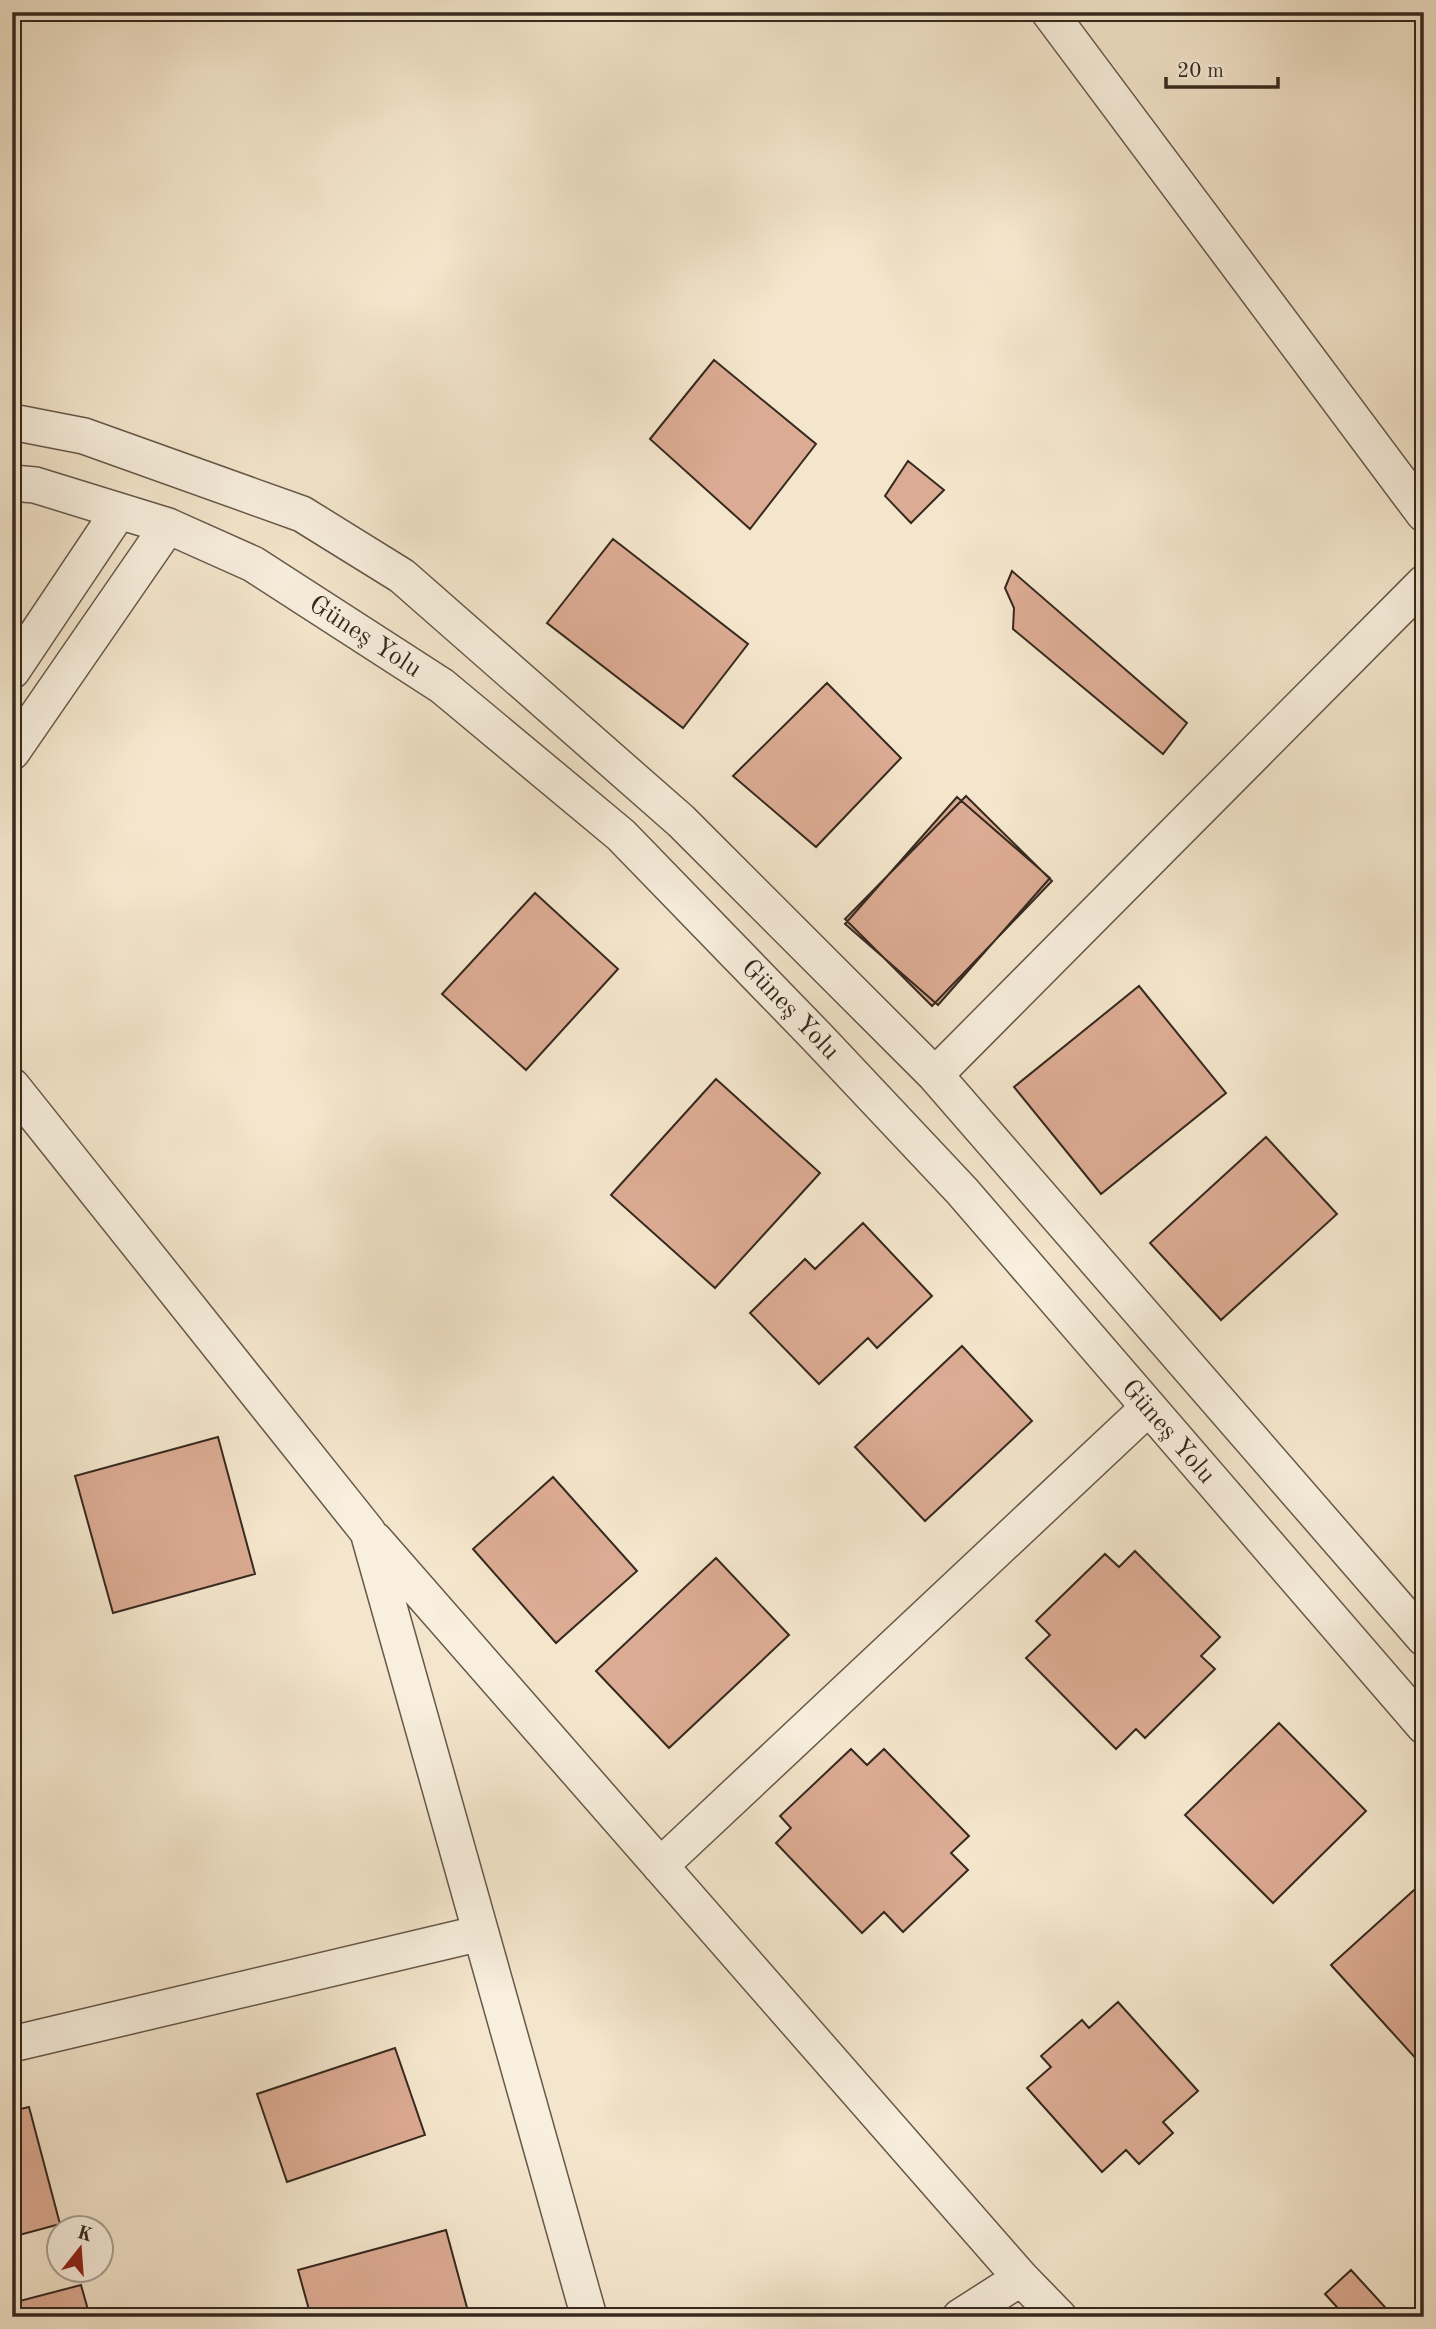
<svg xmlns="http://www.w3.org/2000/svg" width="1436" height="2329" font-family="'Old Standard TT',serif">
  <rect width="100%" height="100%" fill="#f4e6cc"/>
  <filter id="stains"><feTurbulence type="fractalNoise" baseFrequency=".00286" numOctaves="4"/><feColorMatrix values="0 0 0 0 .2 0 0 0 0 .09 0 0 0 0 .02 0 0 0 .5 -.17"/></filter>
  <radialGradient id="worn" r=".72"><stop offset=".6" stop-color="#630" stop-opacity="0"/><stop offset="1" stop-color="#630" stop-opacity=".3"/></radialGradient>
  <path fill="#dcab93" stroke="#36291f" stroke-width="2" d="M714 360 816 444 750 529 650 439Z
    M908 461 944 490 911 523 885 496Z
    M613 539 748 644 683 728 547 623Z
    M1012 571 1187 723 1163 754 1013 629 1014 608 1005 588Z
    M827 683 901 758 816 847 733 776Z
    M966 796 1052 881 932 1006 845 919Z
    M957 797 1050 878 938 1005 845 924Z
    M535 893 618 969 526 1070 442 994Z
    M1139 986 1226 1093 1101 1194 1014 1087Z
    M716 1079 820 1173 715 1288 611 1195Z
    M1266 1137 1337 1214 1221 1320 1150 1243Z
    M863 1223 932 1296 877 1348 868 1338 819 1384 750 1313 805 1259 815 1269Z
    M962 1346 1032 1421 925 1521 855 1447Z
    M218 1437 255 1574 113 1613 75 1476Z
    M553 1477 637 1571 556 1643 473 1549Z
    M1135 1551 1220 1637 1201 1656 1215 1669 1145 1738 1136 1729 1116 1749 1026 1658 1050 1635 1036 1621 1105 1554 1119 1567Z
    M716 1558 789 1635 669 1748 596 1671Z
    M1279 1723 1366 1811 1273 1903 1185 1815Z
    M851 1749 867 1765 884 1749 969 1836 951 1853 968 1870 903 1932 884 1912 862 1933 776 1843 791 1828 780 1816Z
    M1424 1881V2058L1419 2062 1331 1965Z
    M1118 2002 1198 2091 1163 2122 1173 2133 1139 2164 1126 2150 1102 2172 1027 2088 1051 2067 1041 2056 1082 2020 1089 2028Z
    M395 2048 425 2135 287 2182 257 2094Z
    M29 2107 60 2224 12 2237V2111Z
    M446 2230 469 2315 462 2317H311L298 2270Z
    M1351 2270 1394 2317H1346L1325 2294Z
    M81 2285 90 2317H12V2303Z"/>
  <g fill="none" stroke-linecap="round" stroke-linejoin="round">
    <g stroke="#66584a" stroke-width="38">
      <path id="minor" d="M1049 12 1424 514
        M12 422 84 436 302 514 402 576 681 821 935 1075 1424 1638
        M12 483 35 485 168 526 253 564 442 686 621 835 817 1037 962 1191 1424 1726
        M12 671 119 511
        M12 752 168 526
        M935 1075 1424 583
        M12 1086 368 1532 589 2317
        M375 1540 1021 2278 1059 2317
        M660 1866 1148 1408
        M12 2044 481 1933
        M960 2317 1021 2278"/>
    </g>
    <use href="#minor" stroke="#f8efde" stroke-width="35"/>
  </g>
  <g text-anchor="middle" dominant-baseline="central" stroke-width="5" stroke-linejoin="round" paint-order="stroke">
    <g font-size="26" fill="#36291f" stroke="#f8efde">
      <text transform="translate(365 637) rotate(33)">Güneş Yolu</text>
      <text transform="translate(790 1010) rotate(46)">Güneş Yolu</text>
      <text transform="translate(1168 1432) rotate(49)">Güneş Yolu</text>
    </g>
  </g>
  <rect width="1436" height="2329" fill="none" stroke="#f4e6cc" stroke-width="42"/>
  <rect x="14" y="14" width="1408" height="2301" fill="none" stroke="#36291f" stroke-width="3.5"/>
  <rect x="21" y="21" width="1394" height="2287" fill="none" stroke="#36291f" stroke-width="2"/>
  <g transform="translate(80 2249) rotate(17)"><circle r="33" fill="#f8efde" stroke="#aaa092" stroke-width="2"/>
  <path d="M0-5L12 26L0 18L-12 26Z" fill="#8f2418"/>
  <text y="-10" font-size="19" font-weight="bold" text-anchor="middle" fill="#36291f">K</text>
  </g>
  <path d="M1166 77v10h112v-10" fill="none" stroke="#36291f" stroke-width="3.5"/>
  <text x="1177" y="77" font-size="21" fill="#36291f" stroke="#f8efde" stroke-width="5" paint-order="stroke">20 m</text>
  <rect width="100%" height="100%" filter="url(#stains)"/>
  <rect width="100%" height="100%" fill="url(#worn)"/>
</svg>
